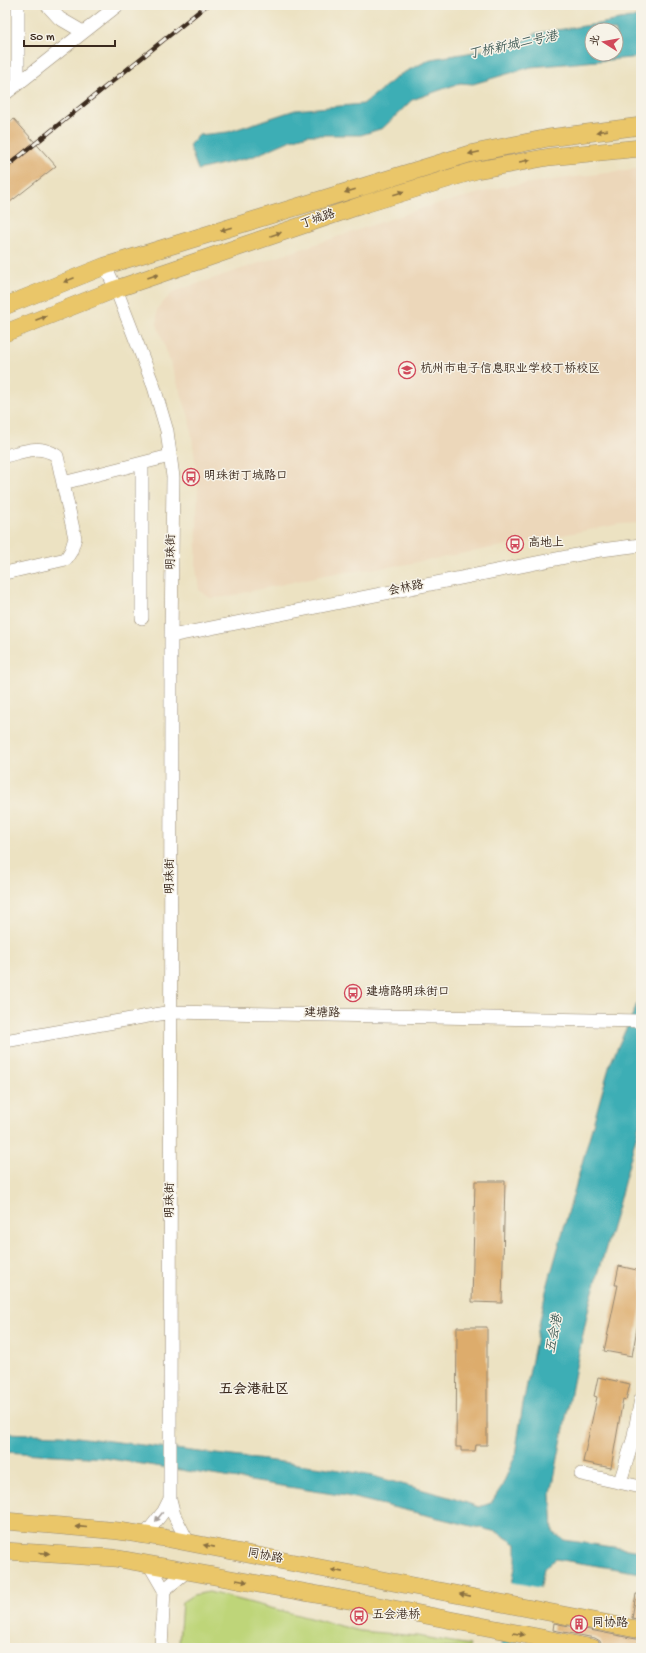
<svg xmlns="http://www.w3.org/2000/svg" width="646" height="1653" font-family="'Gochi Hand','LXGW WenKai TC',sans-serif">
  <rect width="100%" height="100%" fill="#f7f3e8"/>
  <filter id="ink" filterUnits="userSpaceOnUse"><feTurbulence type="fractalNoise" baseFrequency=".025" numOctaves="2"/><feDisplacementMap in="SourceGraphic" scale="8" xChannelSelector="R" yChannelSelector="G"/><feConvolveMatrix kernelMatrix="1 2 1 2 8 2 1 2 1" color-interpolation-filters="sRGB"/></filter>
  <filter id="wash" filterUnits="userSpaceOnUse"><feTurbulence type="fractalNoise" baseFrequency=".012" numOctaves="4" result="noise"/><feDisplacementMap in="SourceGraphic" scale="16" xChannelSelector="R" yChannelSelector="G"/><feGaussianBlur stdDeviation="0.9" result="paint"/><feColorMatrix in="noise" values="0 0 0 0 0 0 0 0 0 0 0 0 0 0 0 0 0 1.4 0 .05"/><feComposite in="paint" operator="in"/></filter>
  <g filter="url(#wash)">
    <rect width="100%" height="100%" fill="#ece2c2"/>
    <path fill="#ecd7ba" d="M641 168V523L620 524 402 565 324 575 225 597 210 598 199 590 196 568 198 480 189 417 157 324V309L173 292 423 208 502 187Z"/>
    <path fill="#bed579" stroke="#7c804c" d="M209 1592 360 1631 417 1636 470 1645 469 1648H202L179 1643 182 1602 193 1595Z"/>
    <path fill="#3daeb5" stroke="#3c6c6a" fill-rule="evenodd" d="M641 16V57L531 67 473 84 460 83 412 100 383 128 361 135H308L291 140 252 157 198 170 189 145 199 135 228 132 295 110 363 104 401 74 431 59 517 45 536 33 598 24ZM592 30H616V54H592Z
      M641 991V1118L615 1217 590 1302 576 1367 551 1494 553 1532 564 1540 641 1551V1573L556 1559 544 1568 530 1648H501L516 1561V1544L497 1532 346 1496 104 1458 5 1452V1433L61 1435 322 1467 369 1475 449 1497 479 1507 491 1503 502 1486 515 1456 523 1404 546 1291 610 1064 635 1009Z"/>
    <path fill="#ece2c2" d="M510 1582 542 1588 532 1645 501 1639Z"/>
    <g id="blocks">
      <path fill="#ddac6c" d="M14 119 56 166 5 206V126Z
        M475 1181H505L502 1303 472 1302Z
        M619 1266 641 1271V1307L632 1356 604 1351 618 1285H615Z
        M457 1327H487V1445H476L475 1451H461V1447H456Z
        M598 1377 630 1384 626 1400 623 1399 611 1468 583 1462 597 1397 594 1396Z
        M636 1594H641V1620L632 1618Z
        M554 1623 641 1640V1648H603L600 1641 595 1638 553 1630Z"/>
    </g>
  </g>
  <g filter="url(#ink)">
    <use href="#blocks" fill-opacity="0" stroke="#948670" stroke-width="1"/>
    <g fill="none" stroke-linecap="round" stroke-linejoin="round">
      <g stroke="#948670" stroke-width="14">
        <path id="minor" d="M18 5V83
          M47 5 59 18 83 32
          M5 94 118 5
          M105 266 116 289 154 387 167 431 173 477 171 636 170 1499 174 1515 188 1542
          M5 456C25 451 39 444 57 456L75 538 71 551 66 559 5 573
          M63 483 170 456
          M142 618V463
          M171 636 601 550 641 545
          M5 1041 171 1012 641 1021
          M581 1474 641 1487
          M620 1482 633 1440 641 1399
          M145 1535 164 1511 170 1499
          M149 1564 164 1590 161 1648
          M164 1590 187 1571"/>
      </g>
      <g stroke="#948670" stroke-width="18">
        <path id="major" d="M5 306 105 266 469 154 548 138 641 126
          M5 333 116 289 365 204 477 170 549 157 641 148
          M5 1521 119 1531 165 1538 641 1630
          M5 1551 114 1558 359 1602 593 1648"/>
      </g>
      <use href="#minor" stroke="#fff" stroke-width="13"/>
      <use href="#major" stroke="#eac669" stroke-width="17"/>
      <g stroke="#3b2a1e" stroke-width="4.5">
        <path id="rail" d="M5 168 207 5"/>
      </g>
      <use href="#rail" stroke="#f7f3e8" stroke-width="3" stroke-dasharray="9" stroke-linecap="butt"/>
    </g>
    <defs><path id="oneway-solid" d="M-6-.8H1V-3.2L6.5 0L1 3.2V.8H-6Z"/></defs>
    <g fill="#8a7040">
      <use href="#oneway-solid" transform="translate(602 131) rotate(172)"/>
      <use href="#oneway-solid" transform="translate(474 153) rotate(168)"/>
      <use href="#oneway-solid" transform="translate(525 161) rotate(-10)"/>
      <use href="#oneway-solid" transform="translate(350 191) rotate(163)"/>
      <use href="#oneway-solid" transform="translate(399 193) rotate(-17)"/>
      <use href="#oneway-solid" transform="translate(226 229) rotate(163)"/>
      <use href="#oneway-solid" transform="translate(276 234) rotate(-19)"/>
      <use href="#oneway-solid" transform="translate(153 276) rotate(-19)"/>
      <use href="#oneway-solid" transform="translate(69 280) rotate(158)"/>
      <use href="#oneway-solid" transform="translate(41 318) rotate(-21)"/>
      <use href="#oneway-solid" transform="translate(81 1527) rotate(-175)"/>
      <use href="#oneway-solid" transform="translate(209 1546) rotate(-169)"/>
      <use href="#oneway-solid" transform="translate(44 1553) rotate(4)"/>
      <use href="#oneway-solid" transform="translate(337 1571) rotate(-169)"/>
      <use href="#oneway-solid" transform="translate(242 1581) rotate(10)"/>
      <use href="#oneway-solid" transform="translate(465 1595) rotate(-169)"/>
      <use href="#oneway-solid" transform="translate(519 1634) rotate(10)"/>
    </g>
    <use fill="#a79f9a" href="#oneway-solid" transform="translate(159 1517) rotate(129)"/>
  </g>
  <defs>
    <g id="school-ring" transform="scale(0.9)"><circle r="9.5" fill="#f7f3e8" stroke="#d1495b" stroke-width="1.5"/><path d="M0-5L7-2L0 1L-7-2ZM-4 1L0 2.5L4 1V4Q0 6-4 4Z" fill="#d1495b"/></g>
    <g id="bus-ring" transform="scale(0.9)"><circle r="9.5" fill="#f7f3e8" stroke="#d1495b" stroke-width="1.5"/><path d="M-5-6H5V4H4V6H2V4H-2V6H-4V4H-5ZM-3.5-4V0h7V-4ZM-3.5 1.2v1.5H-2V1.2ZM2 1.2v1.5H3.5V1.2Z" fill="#d1495b"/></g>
    <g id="building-ring" transform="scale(0.9)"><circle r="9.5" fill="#f7f3e8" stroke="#d1495b" stroke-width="1.5"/><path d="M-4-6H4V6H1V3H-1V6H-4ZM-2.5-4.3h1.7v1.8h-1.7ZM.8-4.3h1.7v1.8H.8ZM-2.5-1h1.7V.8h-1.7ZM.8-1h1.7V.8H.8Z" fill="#d1495b"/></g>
  </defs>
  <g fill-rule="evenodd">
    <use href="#school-ring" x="407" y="370"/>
    <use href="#bus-ring" x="191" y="477"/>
    <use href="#bus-ring" x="515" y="544"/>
    <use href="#bus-ring" x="353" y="993"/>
    <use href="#bus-ring" x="359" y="1616"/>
    <use href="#building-ring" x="579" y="1624"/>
  </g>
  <g text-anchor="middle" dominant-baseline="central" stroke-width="3" stroke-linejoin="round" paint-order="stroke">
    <g font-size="12" fill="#3b2a1e" stroke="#f7f3e8">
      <text transform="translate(318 220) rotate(-19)">丁城路</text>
      <text transform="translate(172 552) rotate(-89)">明珠街</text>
      <text transform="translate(406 589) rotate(-11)">会林路</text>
      <text transform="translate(171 876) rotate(-90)">明珠街</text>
      <text transform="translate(322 1014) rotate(1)">建塘路</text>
      <text transform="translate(171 1200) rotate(-90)">明珠街</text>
      <text transform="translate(265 1557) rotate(11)">同协路</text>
    </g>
    <g font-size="12" fill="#3b2a1e" stroke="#f7f3e8" text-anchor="start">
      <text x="420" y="370">杭州市电子信息职业学校丁桥校区</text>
      <text x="204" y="477">明珠街丁城路口</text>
      <text x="528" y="544">高地上</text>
      <text x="366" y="993">建塘路明珠街口</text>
      <text x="372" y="1616">五会港桥</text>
      <text x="592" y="1624">同协路</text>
    </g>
    <g font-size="13" font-style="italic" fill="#3c5853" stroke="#f7f3e8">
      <text transform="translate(513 46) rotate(-12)">丁桥新城二号港</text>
      <text transform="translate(555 1334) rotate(-79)">五会港</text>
    </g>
    <g font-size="14" font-weight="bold" fill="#3b2a1e" stroke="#f7f3e8">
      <text x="254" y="1390">五会港社区</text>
    </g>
  </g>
  <rect width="646" height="1653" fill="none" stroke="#f7f3e8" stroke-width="20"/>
  <g transform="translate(604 42) rotate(281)"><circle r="19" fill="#f7f3e8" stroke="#aca397"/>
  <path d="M0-3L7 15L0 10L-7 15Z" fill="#d1495b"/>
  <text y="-6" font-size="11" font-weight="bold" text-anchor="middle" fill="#3b2a1e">北</text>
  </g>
  <path d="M24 40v6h91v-6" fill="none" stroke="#3b2a1e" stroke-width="2"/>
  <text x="30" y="40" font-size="12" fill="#3b2a1e" stroke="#f7f3e8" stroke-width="3" paint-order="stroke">50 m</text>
</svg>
